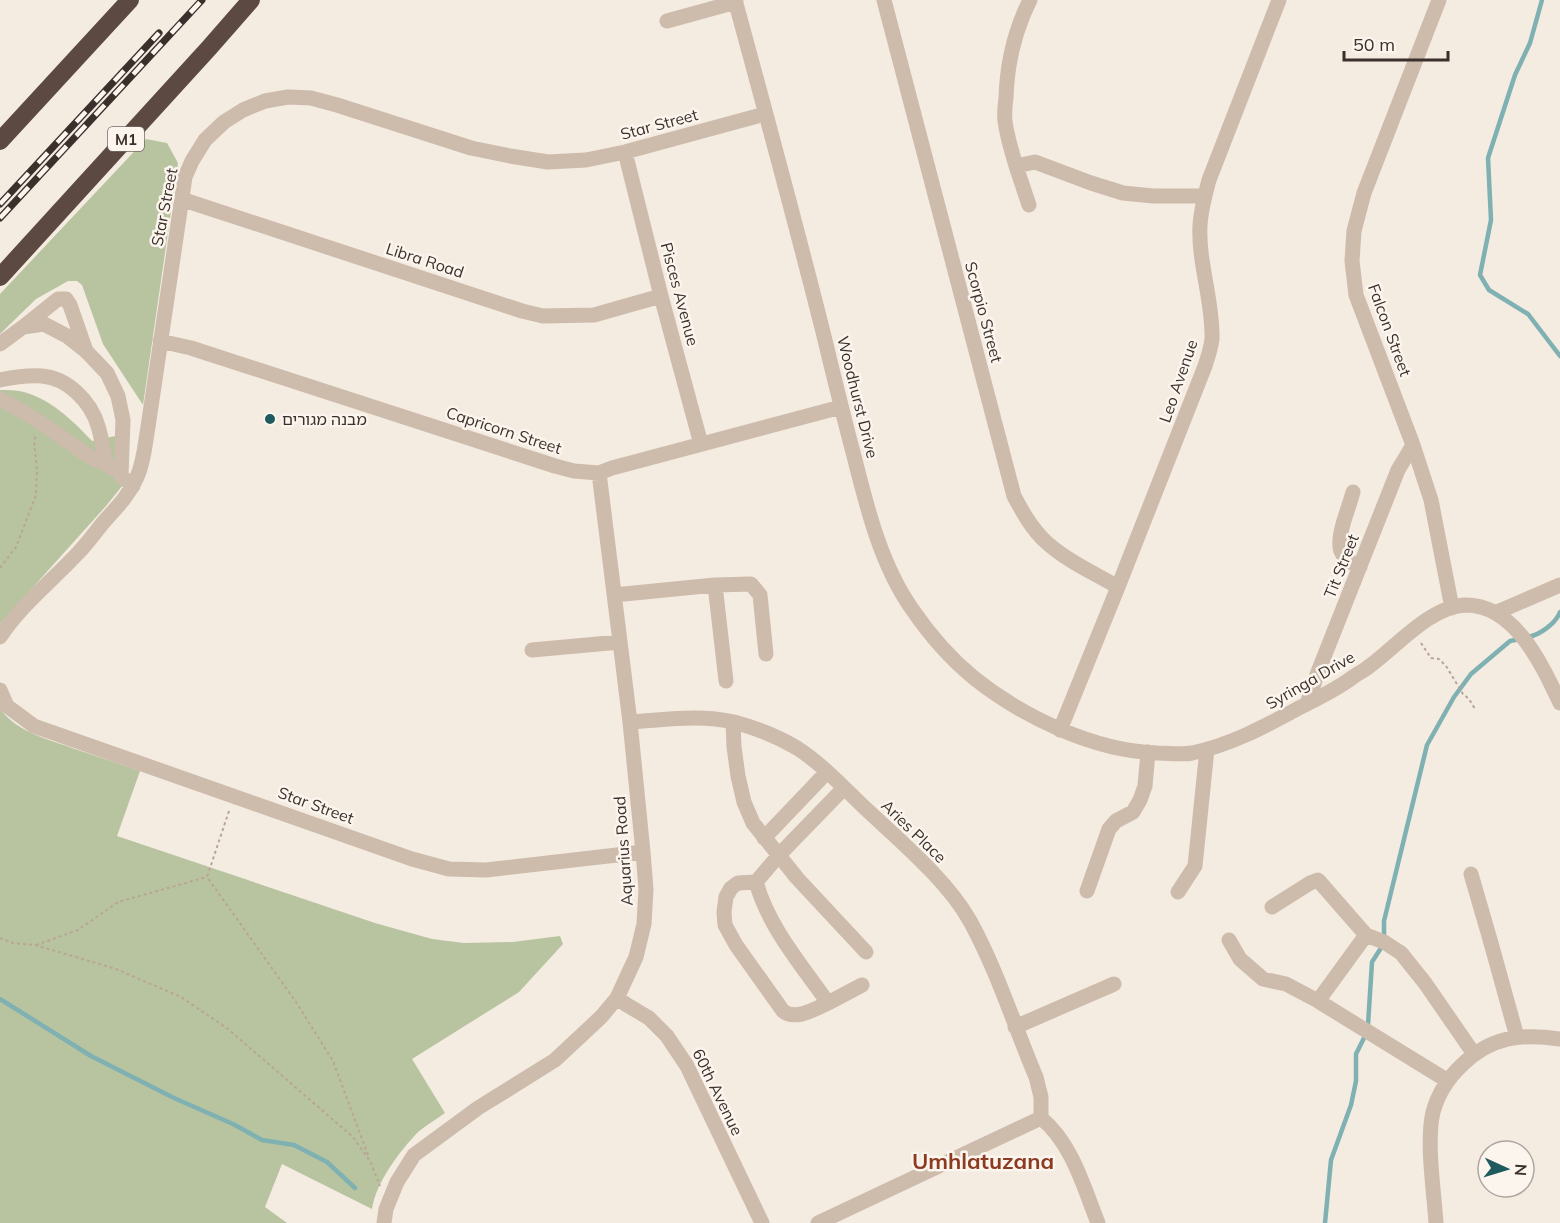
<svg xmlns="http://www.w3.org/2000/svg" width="1560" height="1223" font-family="Mulish,'Noto Sans Hebrew',sans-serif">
  <rect width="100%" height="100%" fill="#f4ebe1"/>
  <path fill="#b8c4a0" d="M146 139 167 143 178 163 143 405 103 344 82 285 77 281H68L36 299 0 334V294Z
    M0 390C7 390 16 390 24 392 52 400 72 420 92 441L115 436 123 485 106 506 0 624Z
    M0 709C18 733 51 740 78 750 99 757 120 764 140 771L117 836 375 923 432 939 464 943 513 942 560 936 563 944 519 992 412 1059 445 1113C437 1119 426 1125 418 1132 400 1151 376 1182 372 1209L282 1164 265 1207 287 1223H0Z"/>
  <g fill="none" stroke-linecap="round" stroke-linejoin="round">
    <path stroke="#7fb0b2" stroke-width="4.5" d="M1542 0 1530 43 1515 75 1488 158 1491 220 1480 275 1489 290 1528 314 1560 356
      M1528 637C1540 635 1556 623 1560 612
      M1384 938V921L1427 745 1454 697 1471 674 1510 641 1520 639
      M0 999 91 1056 174 1098 233 1124 262 1140 294 1145 327 1162 355 1188
      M1325 1223 1331 1160 1351 1105 1356 1081V1054L1365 1036 1368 1025 1372 962 1381 948"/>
    <path stroke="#b9a596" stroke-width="2" stroke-dasharray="3 3" stroke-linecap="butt" d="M0 568 16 547 36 495 37 470 34 440 36 436
      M1421 643 1431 658 1439 659 1446 666 1463 694 1469 699 1475 709
      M229 811 207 877 296 1002 333 1061 368 1155
      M0 938 13 943 35 945 116 969 181 997 228 1029 353 1137 370 1161 380 1186
      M36 945 78 930 118 902 207 877"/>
    <path stroke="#cdbbac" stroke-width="15" d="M735 0C765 110 795 221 823 332 833 373 843 415 854 456 867 508 881 565 912 609 929 634 951 659 974 678 1023 717 1094 751 1157 753 1168 753 1181 755 1192 753 1230 745 1264 727 1297 709 1316 699 1336 690 1353 677 1359 673 1365 670 1371 665 1397 646 1431 606 1466 605 1515 605 1542 665 1560 703
      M884 0 1014 496C1023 513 1032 529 1046 542 1067 561 1094 573 1118 587
      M1030 0C1014 32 1007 62 1006 98 1005 106 1004 114 1005 121 1007 137 1012 152 1016 166L1035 162 1091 183 1123 193 1153 196H1204
      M1439 0 1364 193 1354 231 1352 261 1356 295 1413 445 1431 500 1452 608
      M667 21 736 2
      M625 152 661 296 701 444
      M1016 166 1029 205
      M181 199 522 311 543 316 594 315 661 296
      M23 327 58 299H66L70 305 86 351
      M160 341 191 348 555 466 574 471 599 473 612 468 841 407
      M0 344 23 327 44 324 67 336 86 351 107 373 118 396 123 420 121 476 133 486
      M0 380C14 377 28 375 42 376 68 378 91 402 98 426 102 438 103 451 106 463
      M0 399C33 416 57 434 87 455 95 460 104 462 112 468
      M1353 492C1350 503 1346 514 1343 524 1337 546 1337 557 1360 567
      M715 585 726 681
      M614 595 715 585 751 584 760 595 766 654
      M1495 613 1560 585
      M0 637C21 605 52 581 78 553 87 544 94 534 102 524 115 509 129 496 137 477 144 462 145 444 148 427L185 177 192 161 205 140 224 122 243 110 265 101 288 97 311 98 337 105 471 148 510 156 548 162 586 160 625 152 765 114
      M532 650 620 642
      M0 690 7 706 34 726 412 859 449 869 486 870 643 852
      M1307 704 1318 672 1398 470 1413 445
      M630 722C665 720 699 714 734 722 756 728 777 736 797 748 822 764 844 788 865 808 900 841 947 880 970 921 997 970 1014 1025 1036 1077L1041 1097V1118
      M733 722 734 747 738 776 744 802 753 823 797 878 866 952
      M1060 730 1118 587 1205 366C1208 357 1211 348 1212 339 1213 300 1198 263 1200 225 1201 209 1205 195 1209 180L1279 0
      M764 838 827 772
      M1471 874 1491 943 1517 1037
      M756 882C769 928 801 964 828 1003 815 1009 795 1021 783 1011L736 945 725 925 724 912 726 897 731 888 738 883 756 882 779 855 844 788
      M1087 891 1109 829 1116 821 1133 812 1140 800 1145 786 1148 752
      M1178 892 1195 866 1207 749
      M1272 907 1310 883 1318 880 1366 935 1384 942 1401 953 1425 983 1474 1054
      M1229 940 1240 959 1263 979 1286 984 1318 1001 1448 1081
      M617 998 627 1005 649 1018 667 1036 687 1066 762 1223
      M1318 1001 1366 935
      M828 1003 862 985
      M1015 1027 1114 984
      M1041 1118C1072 1143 1084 1188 1098 1223
      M384 1223 386 1209 397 1182 414 1155 478 1108 555 1060 601 1017 617 998 636 957 644 924 646 889 643 852 630 722 599 473
      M818 1223 1041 1118
      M1436 1223C1434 1191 1426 1142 1433 1112 1438 1094 1448 1078 1462 1065 1490 1037 1521 1033 1560 1039"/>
    <path stroke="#5c4a42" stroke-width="18" d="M0 141 130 0
      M0 277 209 48 251 0"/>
    <g stroke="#3b302b" stroke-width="7">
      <path id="rail" d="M0 204 159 33
        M0 218 202 0"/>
    </g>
    <use href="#rail" stroke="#fbf5ee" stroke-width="4.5" stroke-dasharray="14" stroke-linecap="butt"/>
  </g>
  <circle fill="#1f5a5e" stroke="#fbf5ee" stroke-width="2" cx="270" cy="419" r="6"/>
  <g text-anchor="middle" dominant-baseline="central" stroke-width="5" stroke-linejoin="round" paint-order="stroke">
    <rect fill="#fbf5ee" stroke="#756b66" stroke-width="1.5" x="108" y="127" width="36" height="24" rx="4.5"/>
    <g font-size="15" font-weight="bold" fill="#3b302b">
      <text x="126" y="139">M1</text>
    </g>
    <g font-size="16" fill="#3b302b" stroke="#fbf5ee">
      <text transform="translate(659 124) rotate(-15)">Star Street</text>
      <text transform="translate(164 207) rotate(-79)">Star Street</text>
      <text transform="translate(425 260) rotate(18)">Libra Road</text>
      <text transform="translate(680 294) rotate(75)">Pisces Avenue</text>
      <text transform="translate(984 312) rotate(75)">Scorpio Street</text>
      <text transform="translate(1390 330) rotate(70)">Falcon Street</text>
      <text transform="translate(1178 381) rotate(-71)">Leo Avenue</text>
      <text transform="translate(858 397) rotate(76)">Woodhurst Drive</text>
      <text transform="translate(504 430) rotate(18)">Capricorn Street</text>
      <text transform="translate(1341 566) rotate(-68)">Tit Street</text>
      <text transform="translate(1310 680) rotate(-30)">Syringa Drive</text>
      <text transform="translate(316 805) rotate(20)">Star Street</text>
      <text transform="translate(914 831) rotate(44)">Aries Place</text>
      <text transform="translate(623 851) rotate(-94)">Aquarius Road</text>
      <text transform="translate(718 1092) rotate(64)">60th Avenue</text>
    </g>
    <g font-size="16" fill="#3b302b" stroke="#fbf5ee" text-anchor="start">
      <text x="282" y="419">מבנה מגורים</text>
    </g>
    <g font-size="22" font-weight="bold" fill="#8c3b22" stroke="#fbf5ee">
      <text x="983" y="1161">Umhlatuzana</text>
    </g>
  </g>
  <g transform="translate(1506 1169) rotate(94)"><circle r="28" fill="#fbf5ee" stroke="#aea6a0" stroke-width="1.5"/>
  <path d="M0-4.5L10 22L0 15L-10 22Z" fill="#1f5a5e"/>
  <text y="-9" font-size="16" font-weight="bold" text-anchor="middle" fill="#3b302b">N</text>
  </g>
  <path d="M1344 51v9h104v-9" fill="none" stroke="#3b302b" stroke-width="3"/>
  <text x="1353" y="51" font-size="18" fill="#3b302b" stroke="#fbf5ee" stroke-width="4.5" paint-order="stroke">50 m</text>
</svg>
